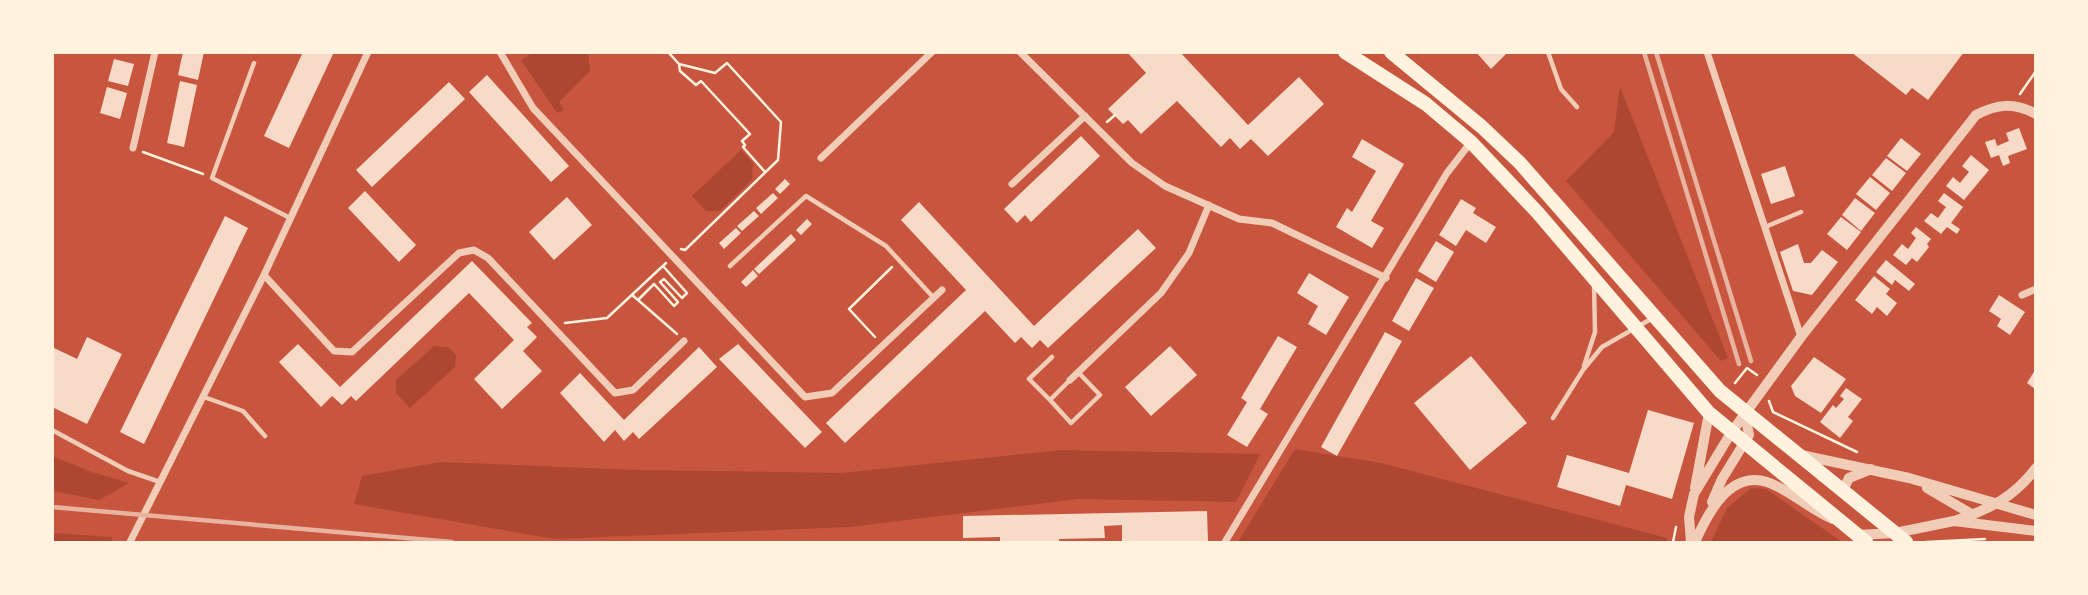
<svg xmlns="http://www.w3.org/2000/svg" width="2088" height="595" font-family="'IBM Plex Serif',serif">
  <rect width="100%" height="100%" fill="#c8553d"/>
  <path fill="#ae4732" d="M532 53H588L590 71 559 102 564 110 557 113 521 60Z
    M1620 87 1728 358 1721 361 1566 181 1614 132Z
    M741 150 753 163 752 180 720 211H706L692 196Z
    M434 346 448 347 456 355 455 367 410 408 396 393V380Z
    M1295 449 1381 463 1667 538 1666 542H1238Z
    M1061 450 1260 454 1236 502 1079 499 849 527 554 539 354 504 362 476 440 462 636 470 841 473Z
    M52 456 92 472 129 483 99 500 53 491Z
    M1751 488 1766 489 1842 542H1711L1727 508Z
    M52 533 112 537V542H53Z"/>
  <path fill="#f7dbc8" d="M183 52H204L198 80 178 75Z
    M303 52H334L289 148 264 136Z
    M1127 52H1180L1248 125 1299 77 1324 104 1268 156 1251 139 1240 149 1230 138 1221 147 1177 101 1141 134 1128 120 1123 124 1108 109 1146 73Z
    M1476 52H1508L1491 69Z
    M1851 52H1964L1928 100 1912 88 1906 95Z
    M114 59 134 64 128 86 108 81Z
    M487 75 569 166 551 182 469 92Z
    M180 81 197 85 184 147 167 143Z
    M449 82 465 99 372 187 356 170Z
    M107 87 127 93 120 119 100 113Z
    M2019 128 2027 149 2008 156 2010 163 2003 166 1999 155 1991 158 1985 142 1995 139 1997 146 2009 141 2006 133Z
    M1081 136 1100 156 1031 222 1025 215 1017 223 1004 209Z
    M1901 138 1921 154 1907 171 1887 156Z
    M1362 139 1404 164 1371 221 1384 228 1372 248 1336 227 1347 208 1352 212 1376 171 1352 157Z
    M1971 155 1989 170 1964 200 1946 186 1953 177 1960 183 1969 172 1962 166Z
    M1886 158 1906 173 1892 191 1872 175Z
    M1785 166 1795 196 1771 204 1761 174Z
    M1870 177 1890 193 1876 210 1856 194Z
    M785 179 790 184 780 194 775 189Z
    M365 191 416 245 399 262 348 208Z
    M773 193 778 198 761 214 756 208Z
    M1944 193 1963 207 1951 223 1960 229 1957 234 1947 227 1941 234 1924 221 1931 213 1938 218 1946 207 1938 201Z
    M567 197 592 225 554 260 529 232Z
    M1855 198 1875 213 1861 231 1842 215Z
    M1461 199 1476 208 1473 213 1496 227 1486 243 1466 230 1456 246 1439 235Z
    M919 202 1034 326 1138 229 1156 248 1048 348 1040 340 1032 348 1021 337 1015 343 985 311 845 443 826 423 966 290 901 220Z
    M754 211 759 216 742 231 737 226Z
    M225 216 248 228 144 444 120 432Z
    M1841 217 1861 232 1847 250 1827 234Z
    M807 219 812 224 801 235 796 230Z
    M1916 227 1931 239 1927 244 1929 247 1917 262 1912 258 1906 265 1893 255 1902 244 1908 249 1916 238 1911 233Z
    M736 228 741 233 724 249 719 243Z
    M791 234 796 240 759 274 754 269Z
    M1436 241 1454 252 1436 282 1418 271Z
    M1798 244 1804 263H1811L1822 250 1838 262 1812 295 1793 291 1780 252Z
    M1886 260 1915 284 1909 291 1895 280 1892 285 1876 272Z
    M472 261 532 323 527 327 537 337 523 351 542 371 502 409 474 379 514 340 469 293 356 401 351 396 342 405 332 396 321 407 279 362 298 344 340 387Z
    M753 270 758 276 746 287 741 282Z
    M1309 273 1349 297 1326 335 1308 324 1318 306 1297 293Z
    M1874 276 1890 289 1886 294 1897 303 1887 316 1877 307 1872 314 1855 300Z
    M1416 278 1434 288 1409 331 1392 321Z
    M1999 295 2025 312 2010 335 1997 326 2001 319 1989 311Z
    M1385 332 1402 341 1337 456 1321 447Z
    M1278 336 1297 347 1260 409 1268 414 1247 447 1227 435 1247 402 1241 398Z
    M87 337 122 354 87 424 52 407V347L77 359Z
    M738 344 822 432 805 448 719 359Z
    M1170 346 1197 375 1151 416 1125 387Z
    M699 347 717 367 639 439 633 432 624 441 615 430 604 442 560 393 580 373 624 420Z
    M1471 356 1527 423 1470 470 1414 403Z
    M1814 357 1846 379 1821 413 1795 396 1791 386Z
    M2035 370V389L2027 383Z
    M1846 388 1862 399 1848 417 1853 421 1840 438 1820 422 1833 405 1836 408 1844 399 1840 396Z
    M1648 410 1694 423 1672 499 1626 485 1620 506 1557 487 1567 455 1629 473Z
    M1207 511 1208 542H1122V525L1104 526 1105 538 1059 539V542H1000V537L963 538V516Z"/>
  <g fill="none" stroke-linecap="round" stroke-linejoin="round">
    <path stroke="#fff3e0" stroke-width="2.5" d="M582 52H585
      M668 52 679 64 715 73 727 63 781 122 778 160 685 250 681 249
      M679 64 680 71 696 85 701 81 750 134 742 141 745 145 743 147 765 172
      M2020 94 2036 71
      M1107 122 1115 115
      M143 152 203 174
      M632 295 638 300 654 284 674 306 678 302 660 282 664 279 682 298 687 293 663 266
      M638 300 677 334
      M565 323 607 318 666 263
      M875 337 849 309 892 267
      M1735 383 1747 368 1757 375
      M1769 401 1773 412 1857 452
      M1673 542 1676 527
      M1926 542 1985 539"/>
    <path stroke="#f1ccb7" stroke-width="4.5" d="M1548 52 1561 89 1577 107
      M254 63 212 178 290 218
      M1765 227 1801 212
      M730 266 806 196 886 246 933 297
      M1052 357 1029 379 1050 400 1070 380
      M1584 366 1595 332 1594 285
      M204 397 243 411 265 436
      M1050 400 1071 423 1100 395 1078 372
      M1553 418 1583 370 1602 347 1651 319
      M52 430 128 471 160 482"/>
    <path stroke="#f1ccb7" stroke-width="7" d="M500 52 533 108 805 397 832 393 942 290
      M1020 52 1132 163 1165 186 1239 219 1272 223 1386 278
      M1707 52 1801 337
      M133 148 155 52
      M821 158 932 52
      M1012 184 1085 116
      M264 275 334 351 352 352 459 253 474 250 488 258 615 393 633 390 684 341
      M2022 295 2036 289
      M1070 380 1161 293 1189 253 1209 205
      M130 542 264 275 368 52
      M1225 542 1447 173 1471 142"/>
    <path stroke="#f1ccb7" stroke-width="10" d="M1801 455 1909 478 2036 515
      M1695 488 1709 413
      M1927 488 1973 515
      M1843 490 1849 478 1871 469
      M1712 502 1722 479 1749 435 1745 414
      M1957 520C1990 509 2014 497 2036 468
      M1857 535 1895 533 1954 521 2036 531
      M1691 542 1689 517 1694 494 1731 433 1801 337 1976 115C1997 104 2014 102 2036 114
      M1695 542C1707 515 1729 470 1767 482 1791 490 1810 510 1833 519"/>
    <path stroke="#fff3e0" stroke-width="14" d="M1345 52 1426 104 1471 142 1538 213 1709 413 1866 542
      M1391 52 1482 127 1520 163 1720 391 1906 542"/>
    <path stroke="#e9b49f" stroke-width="4.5" d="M1644 52 1739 364
      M1656 52 1751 361
      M52 507 452 542"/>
  </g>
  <rect width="2088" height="595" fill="none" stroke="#fff3e0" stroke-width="108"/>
</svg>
